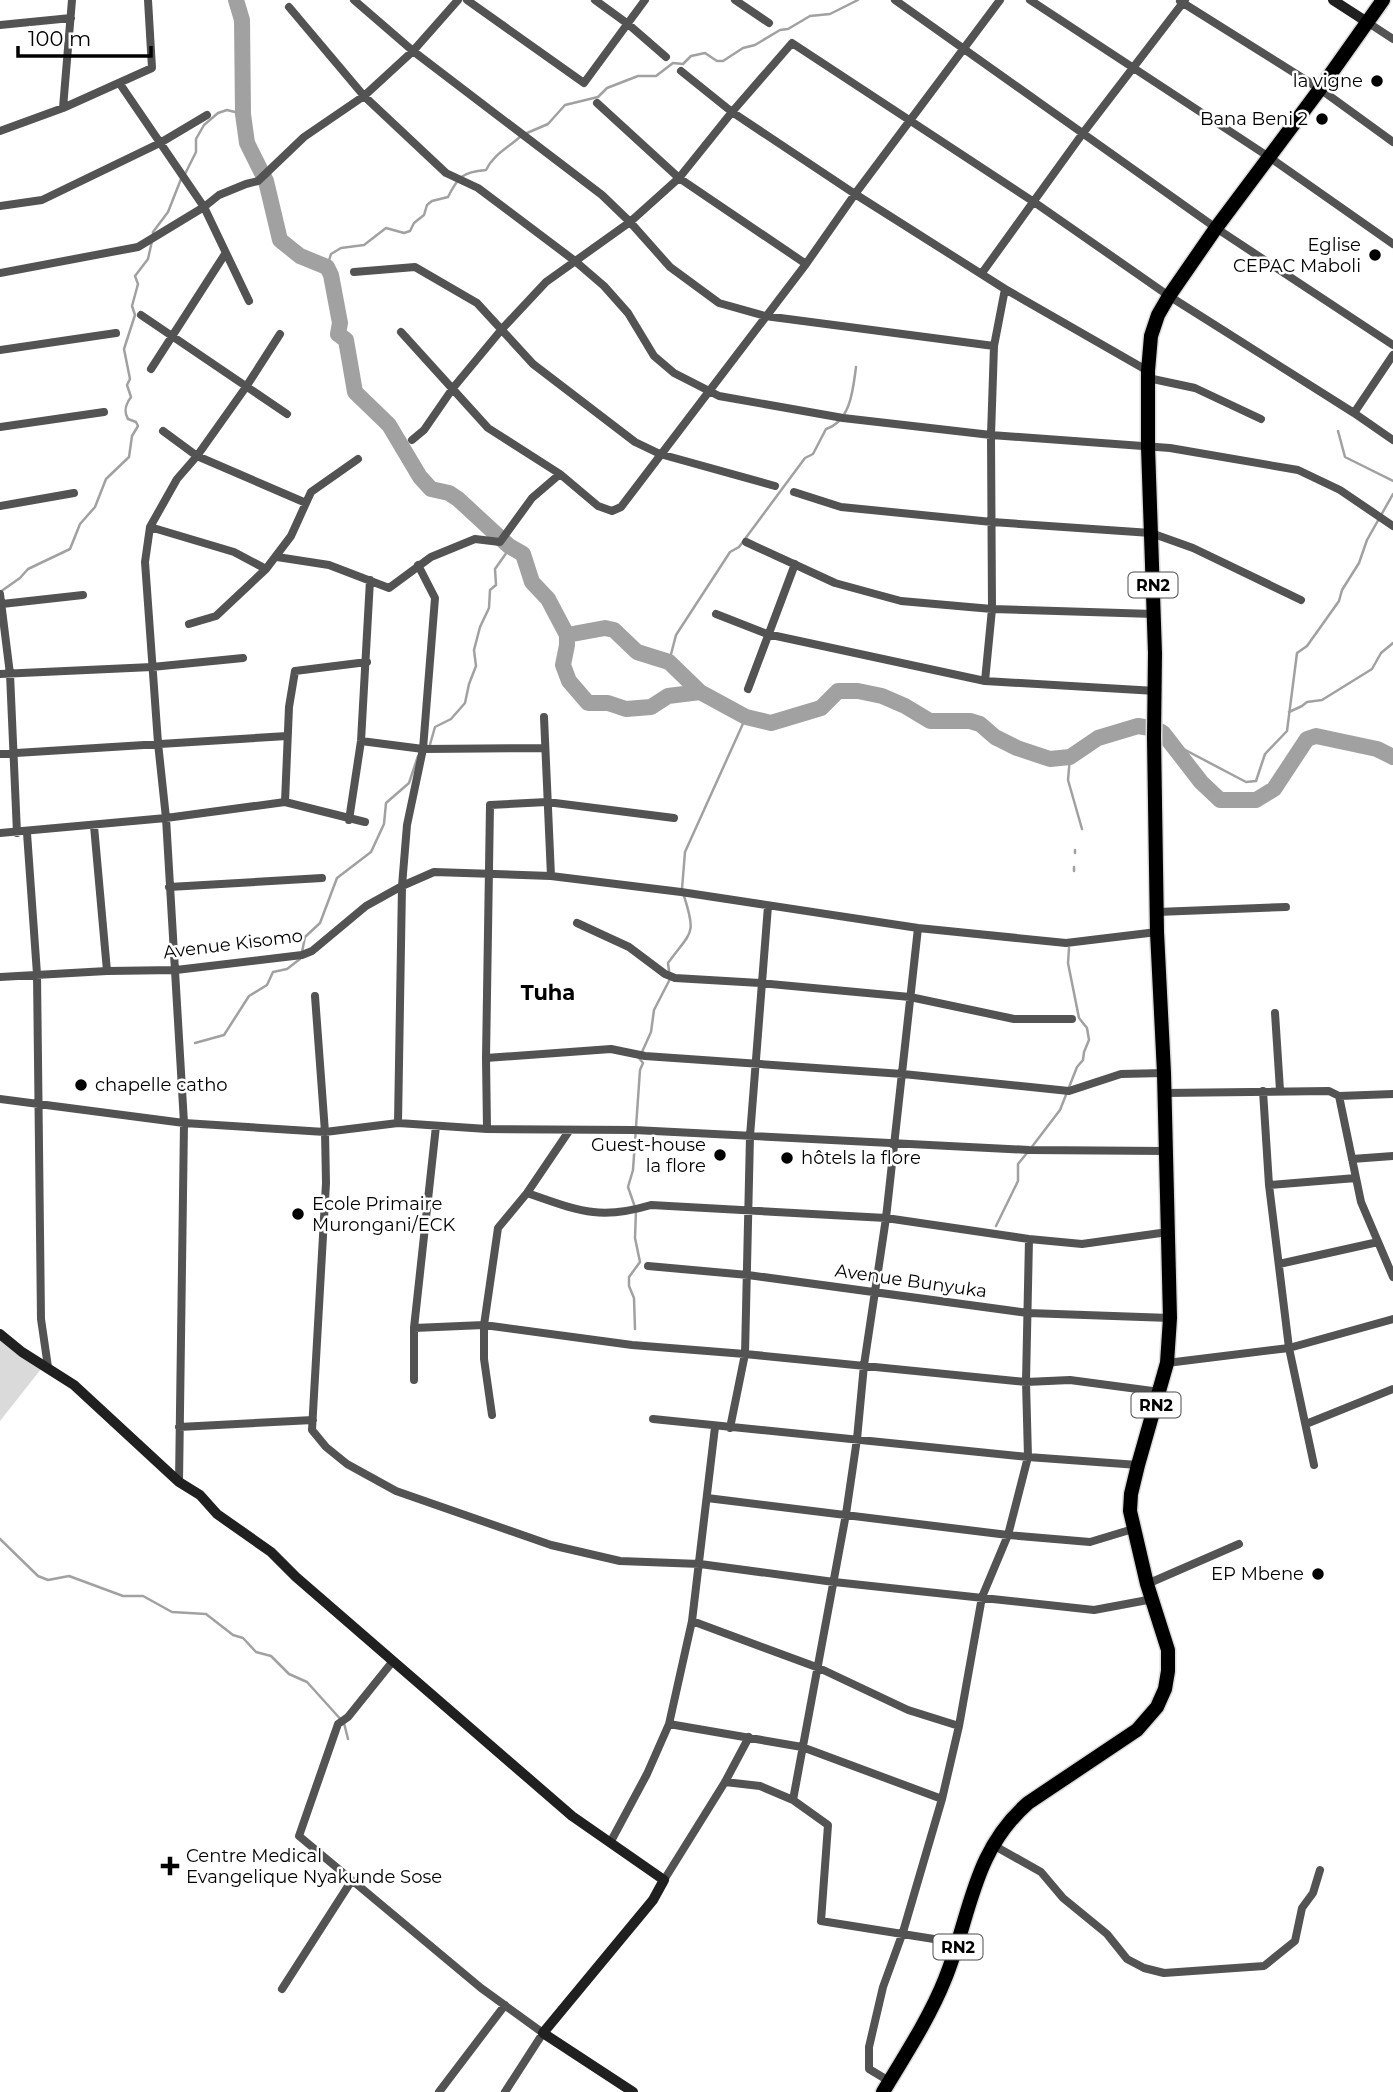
<svg xmlns="http://www.w3.org/2000/svg" width="1393" height="2092" font-family="Montserrat,sans-serif">
  <rect width="100%" height="100%" fill="#fff"/>
  <path fill="#dadada" d="M0 1333 45 1364 0 1421Z"/>
  <g fill="none" stroke-linecap="round" stroke-linejoin="round">
    <path stroke="#a1a1a1" stroke-width="2.5" d="M527 133 548 124 565 105 598 97 607 88 638 76H656L673 63 683 64 691 56 705 53 717 61H723L743 48 755 45 780 30 788 29 810 16 830 14 858 0
      M185 174 196 152V139L204 125 218 113 227 110 243 114
      M153 235V232L168 212 181 179
      M327 267 331 254 341 248 364 245 386 228 404 233 410 231 414 223 424 215 427 205 432 201 448 197C458 177 462 172 486 170 494 154 508 148 521 136
      M1338 431 1345 457 1393 481
      M0 592 20 578 28 569 70 549 80 524 95 507 106 479 129 457 132 436 138 426 136 422 128 419C123 411 126 404 131 397L127 385 130 379 124 349 135 315 132 306 138 284 135 276 148 259 152 241
      M669 662 676 635 730 552 739 547 805 458 813 454 826 429C851 421 853 389 856 367
      M1289 712 1302 706 1307 702 1322 700 1372 669 1381 653 1393 643
      M1172 743 1246 782 1256 781 1265 754 1287 731 1297 653 1307 646 1339 601 1342 590 1359 563 1367 540 1393 494
      M429 748 435 727 451 719 465 703 469 684 476 666 474 650 480 627 489 608 490 590 496 585 495 569 507 552 509 546
      M1070 757 1068 780 1082 829
      M1075 853V850
      M1074 871V867
      M682 889 685 852 746 717
      M302 952 305 937 320 923 337 878 371 852 384 824 386 803 409 783 418 756
      M195 1043 224 1035 249 996 267 985 273 972 287 969 300 959
      M642 1052 651 1032 654 1010 670 979 668 963C691 931 697 936 684 896
      M1031 1148 1060 1110 1077 1067 1083 1060 1084 1052 1089 1040 1087 1028 1079 1018 1068 963 1069 948
      M996 1226 1018 1181V1164L1027 1153
      M635 1329 634 1298 629 1286V1277L640 1262 635 1238 636 1210 628 1187 633 1170 640 1070 643 1063 639 1058
      M0 1539 38 1576 48 1580 69 1576 123 1596H143L172 1612 206 1614 233 1635 243 1638 256 1652 271 1656 289 1674 307 1682 344 1723 348 1739"/>
    <path stroke="#a1a1a1" stroke-width="16" d="M236 0 242 20 243 114 247 143 266 181 280 240 300 256 327 267 331 275 340 323 338 334 346 340 355 392 389 425 420 477 431 489 449 493 458 499 509 546 523 554 532 582 548 599 567 635V645L563 665 569 681 588 703H608L626 709 651 707 668 696 700 692 746 717 771 723 821 708 838 691H858L882 696 905 706 930 721H970L980 724 995 737 1017 748 1050 759 1070 757 1098 738 1138 726 1156 729 1163 733 1201 782 1220 800H1256L1274 789 1307 739 1316 736 1377 749 1393 757
      M567 635 605 628 614 630 637 652 669 662 700 692"/>
    <g stroke="#dbdbdb" stroke-width="17">
      <path id="highway" d="M883 2092C904 2057 930 2017 945 1979 971 1915 972 1852 1028 1803L1137 1730 1157 1707 1165 1689 1168 1671V1650L1147 1584 1130 1511 1131 1494 1138 1465 1167 1363 1170 1318 1164 1073 1157 932 1154 738 1155 653 1148 447V371L1151 336 1158 315 1169 296 1216 228 1320 89 1383 0"/>
    </g>
    <path stroke="#535353" stroke-width="8" d="M354 0 413 51 602 195 630 222 670 267 719 303 765 316 994 346
      M467 0 584 83 645 0
      M595 0 628 24 666 57
      M735 0 769 23
      M895 0 1216 228 1393 345
      M1030 0 1269 157 1393 244
      M1180 1 1320 89 1393 142
      M289 7 364 96 446 173 478 188 575 261 604 286 628 313 654 356 674 373 719 396 843 418 991 435 1170 448 1298 470 1340 490 1393 526
      M1367 22 1393 39
      M0 25 71 18
      M681 71 732 112 855 194 1005 289 1148 371
      M120 84 204 207 249 301
      M597 103 679 178 806 264
      M63 108 72 0
      M0 131 63 108 152 68 148 0
      M0 206 42 200 160 143 207 115
      M354 272 415 267 477 303 533 364 635 442 660 454 775 486
      M0 273 138 247 204 207 219 195 246 184 258 181 304 137 364 96 413 51 458 0
      M982 273 1083 133 1185 0
      M141 315 287 414
      M401 332 488 428 560 474 598 506 612 511 621 507 806 264 855 194 1000 0
      M0 350 116 333
      M151 369 225 254
      M1148 378 1195 388 1261 419
      M1354 413 1393 355
      M0 427 104 412
      M163 431 197 456 306 503
      M412 440 424 430 453 388 502 329 546 282 630 222 679 178 732 112 792 43 1034 202 1169 296 1354 413 1393 440
      M794 492 841 507 992 522 1151 533 1193 548 1301 600
      M0 506 74 493
      M150 527 234 552 266 569
      M746 542 835 583 901 601 992 609 1154 614
      M277 557 329 565 389 588 431 557 475 539 500 542 532 498 560 474
      M0 594 10 674 17 833
      M2 604 83 595
      M716 614 767 634 985 681 1156 691
      M189 624 216 616 266 569 291 536 311 492 358 459
      M0 674 152 667 243 658
      M985 681 992 609 991 435 994 346 1005 289
      M748 689 795 564
      M544 717 551 876
      M361 741 423 749 545 748
      M0 754 287 736
      M285 802 289 707 295 671 367 662
      M349 820 361 741 370 580
      M94 826 107 971
      M0 833 166 818 285 802 365 822
      M27 833 37 974 41 1319 48 1367
      M169 887 322 878
      M1157 912 1286 907
      M577 923 629 947 665 974 675 978 760 983 910 997 1014 1019H1072
      M0 977 107 971 176 970 302 955 312 951 366 906 402 886 434 872 551 876 681 892 918 928 1066 943 1157 932
      M315 996 325 1132 326 1183 312 1430 326 1447 347 1464 396 1491 551 1545 620 1561 700 1564 834 1582 1094 1610 1153 1599
      M1275 1013 1280 1090
      M486 1058 611 1049 645 1056 903 1074 1069 1091 1121 1074 1164 1073
      M1263 1091 1269 1185 1289 1348 1314 1465
      M1164 1093 1329 1091 1339 1096 1361 1202 1393 1277
      M1339 1096 1393 1094
      M0 1099 184 1123 325 1132 398 1123 487 1129 634 1130 1029 1150 1166 1151
      M398 1123 402 886 407 825 423 749 435 598 418 565
      M487 1129 486 1058 490 805 547 802 674 818
      M1352 1159 1393 1156
      M1269 1185 1356 1178
      M527 1193C577 1210 598 1221 651 1205L886 1218 1029 1239 1082 1244 1168 1232
      M1279 1264 1378 1242
      M648 1266 748 1275 1028 1313 1170 1318
      M414 1328 484 1325 632 1345 745 1354 1026 1382 1070 1380 1160 1392
      M1167 1363 1289 1348 1393 1319
      M414 1380V1328L436 1126
      M492 1415 484 1359V1325L498 1228 527 1193 569 1131
      M653 1419 1028 1457 1138 1465
      M1306 1424 1393 1389
      M179 1427 313 1420
      M730 1428 745 1354 750 1136 768 906
      M179 1482 184 1123 166 818 158 743 145 562 150 527 177 479 197 456 246 387 280 334
      M707 1498 1008 1535 1090 1542 1133 1529
      M1147 1584 1239 1544
      M692 1621 819 1668 908 1710 959 1726
      M393 1661 348 1717 338 1724 299 1836 481 1988 543 2033 505 2092
      M669 1724 802 1747 942 1799
      M725 1782 760 1786 793 1800 828 1825 821 1921 959 1943
      M793 1800 846 1514 857 1439 864 1365 886 1218 918 928
      M610 1843 647 1774 669 1724 692 1621 715 1427
      M993 1845 1041 1872 1063 1898 1107 1934 1127 1959 1144 1968 1164 1973 1264 1966 1295 1941 1302 1908 1313 1893 1320 1870
      M664 1880 725 1782 749 1737
      M282 1989 352 1880
      M889 2081 869 2069V2047L883 1987 903 1932 942 1799 959 1726 982 1597 1008 1535 1028 1457 1026 1382 1029 1239
      M439 2092 505 2005"/>
    <path stroke="#202020" stroke-width="10" d="M1333 0 1367 22
      M0 1334 22 1352 74 1385 179 1482 200 1495 217 1514 271 1552 296 1577 572 1816 664 1880 653 1900 543 2033 633 2092"/>
    <use href="#highway" stroke="#000" stroke-width="14"/>
  </g>
  <g fill="#000" stroke="#fff" stroke-width="2.5">
    <circle cx="1377" cy="81" r="7"/>
    <circle cx="1322" cy="119" r="7"/>
    <circle cx="1375" cy="255" r="7"/>
    <circle cx="81" cy="1085" r="7"/>
    <circle cx="720" cy="1155" r="7"/>
    <circle cx="787" cy="1158" r="7"/>
    <circle cx="298" cy="1214" r="7"/>
    <circle cx="1318" cy="1574" r="7"/>
    <path d="M166.5 1855.5h7v7h7v7h-7v7h-7v-7h-7v-7h7z"/>
  </g>
  <g text-anchor="middle" dominant-baseline="central" stroke-width="5" stroke-linejoin="round" paint-order="stroke">
    <g fill="#fff" stroke="#4c4c4c" stroke-width="2">
      <rect x="1128.5" y="572.5" width="49" height="25" rx="5"/>
      <rect x="1131.5" y="1392.5" width="49" height="25" rx="5"/>
      <rect x="933.5" y="1934.5" width="49" height="25" rx="5"/>
    </g>
    <g font-size="16" font-weight="bold" fill="#000">
      <text x="1153" y="585">RN2</text>
      <text x="1156" y="1405">RN2</text>
      <text x="958" y="1947">RN2</text>
    </g>
    <g font-size="18" fill="#000" stroke="#fff" text-anchor="end">
      <text x="1363" y="81">la vigne</text>
      <text x="1308" y="119">Bana Beni 2</text>
      <text x="1361" y="245">Eglise<tspan x="1361" dy="21">CEPAC Maboli</tspan></text>
      <text x="95" y="1085" text-anchor="start">chapelle catho</text>
      <text x="706" y="1145">Guest-house<tspan x="706" dy="21">la flore</tspan></text>
      <text x="801" y="1158" text-anchor="start">hôtels la flore</text>
      <text x="312" y="1204" text-anchor="start">Ecole Primaire<tspan x="312" dy="21">Murongani/ECK</tspan></text>
      <text x="1304" y="1574">EP Mbene</text>
      <text x="186" y="1856" text-anchor="start">Centre Medical<tspan x="186" dy="21">Evangelique Nyakunde Sose</tspan></text>
    </g>
    <g font-size="18" fill="#000" stroke="#fff">
      <text transform="translate(233 944) rotate(-7)">Avenue Kisomo</text>
      <text transform="translate(911 1281) rotate(8)">Avenue Bunyuka</text>
    </g>
    <g font-size="21" font-weight="bold" fill="#000" stroke="#fff">
      <text x="548" y="992">Tuha</text>
    </g>
  </g>
  <path d="M18 46v10h133v-10" fill="none" stroke="#000000" stroke-width="3.5"/>
  <text x="28" y="46" font-size="21" fill="#000000" stroke="#ffffff" stroke-width="5" paint-order="stroke">100 m</text>
</svg>
